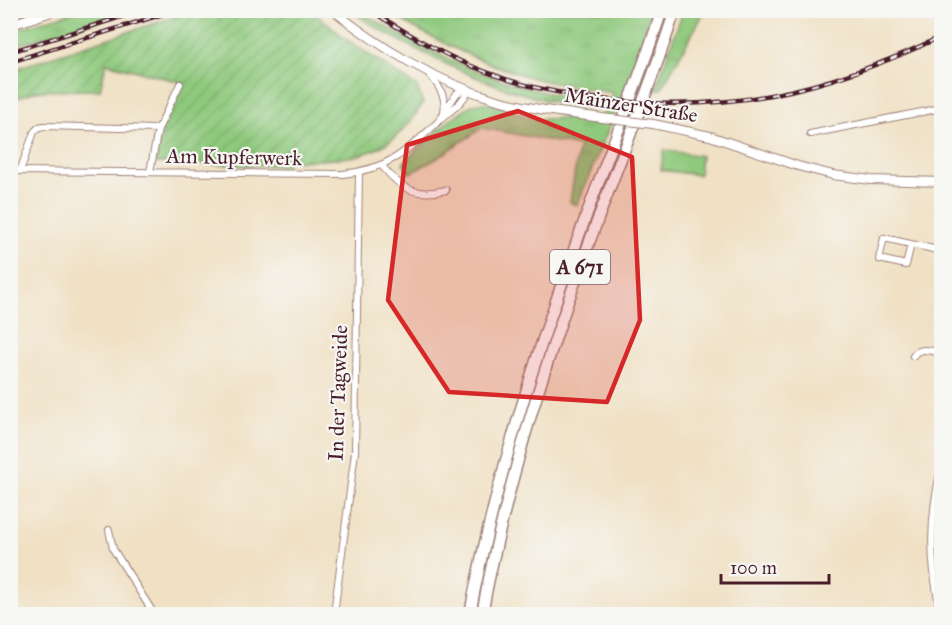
<svg xmlns="http://www.w3.org/2000/svg" width="952" height="625" font-family="'IM FELL Great Primer',serif">
  <defs>
    <pattern id="grass-tufts" width="24" height="20" patternUnits="userSpaceOnUse" patternTransform="scale(1.5)"><rect width="24" height="20" fill="#8fc97d"/><path d="M3 7l-1-3M5 7V3M7 7l1-3M15 17l-1-3M17 17v-4M19 17l1-3" fill="none" stroke="#7dac6c"/></pattern>
    <pattern id="garden-furrows" width="10" height="10" patternUnits="userSpaceOnUse" patternTransform="scale(1.5)"><rect width="10" height="10" fill="#8fc97d"/><path d="M-1 1l2-2M0 10L10 0M9 11l2-2" fill="none" stroke="#7dac6c"/></pattern>
  </defs>
  <rect width="100%" height="100%" fill="#f6f6f2"/>
  <filter id="ink" filterUnits="userSpaceOnUse"><feTurbulence type="fractalNoise" baseFrequency=".0167" numOctaves="2"/><feDisplacementMap in="SourceGraphic" scale="12" xChannelSelector="R" yChannelSelector="G"/><feConvolveMatrix kernelMatrix="1 2 1 2 8 2 1 2 1" color-interpolation-filters="sRGB"/></filter>
  <filter id="wash" filterUnits="userSpaceOnUse"><feTurbulence type="fractalNoise" baseFrequency=".008" numOctaves="4" result="noise"/><feDisplacementMap in="SourceGraphic" scale="24" xChannelSelector="R" yChannelSelector="G"/><feGaussianBlur stdDeviation="1.35" result="paint"/><feColorMatrix in="noise" values="0 0 0 0 0 0 0 0 0 0 0 0 0 0 0 0 0 1.4 0 .05"/><feComposite in="paint" operator="in"/></filter>
  <g filter="url(#wash)">
    <rect width="100%" height="100%" fill="#f0e1c5"/>
    <path fill="url(#grass-tufts)" stroke="#6c7454" stroke-width="1.5" d="M76 11H131L11 47V31Z
      M351 11H360C441 61 513 92 608 104L613 93C591 89 568 86 545 81 488 67 435 41 386 11H651L627 84 577 205 570 202 579 146 482 128 436 159 410 173 403 163C416 151 463 103 479 103 499 103 522 116 540 120L541 119 569 118 599 125 605 110C536 103 483 83 422 52 397 40 373 27 351 11Z
      M683 11H705L661 89 655 90Z"/>
    <path fill="url(#garden-furrows)" stroke="#6c7454" stroke-width="1.5" d="M311 10 346 39 417 87 423 103C388 162 349 159 288 161L287 166 155 163 163 129 184 83 106 63 100 90 36 91 11 100V70L192 11Z"/>
    <path fill="#8fc97d" stroke="#6c7454" stroke-width="1.5" d="M664 150 701 156 699 175 661 170Z"/>
  </g>
  <g filter="url(#ink)">
    <g fill="none" stroke-linecap="round" stroke-linejoin="round">
      <g stroke="#9d8078" stroke-width="8">
        <path id="street" d="M428 73C439 85 450 101 442 117
          M446 109 457 93 468 89
          M158 129 180 84
          M810 134 942 108
          M382 166C402 190 415 197 446 190
          M10 171 343 174C390 169 407 151 440 120 451 110 463 103 469 89
          M20 171 34 132 39 127 44 126 158 129 150 172
          M911 244 906 265 879 259 884 238 942 251
          M913 356C920 346 931 351 942 353
          M109 530 113 549 154 614
          M334 614 355 452 359 172
          M941 614C929 560 929 519 942 465"/>
      </g>
      <g stroke="#9d8078" stroke-width="10">
        <path id="secondary" d="M15 10H39
          M333 10C378 47 438 82 494 99 529 109 566 113 602 118
          M653 124 710 136 798 166 833 175 871 180 942 182"/>
      </g>
      <g stroke="#9d8078" stroke-width="11">
        <path id="primary" d="M10 25 56 10"/>
      </g>
      <g stroke="#9d8078" stroke-width="13">
        <path id="highway" d="M470 614C495 479 538 348 585 219 610 149 639 81 662 10
          M482 614C507 479 550 347 598 219 624 149 653 81 675 10"/>
      </g>
      <use href="#street" stroke="#fff" stroke-width="6"/>
      <use href="#secondary" stroke="#fff" stroke-width="8"/>
      <use href="#primary" stroke="#fff" stroke-width="9"/>
      <use href="#highway" stroke="#fff" stroke-width="10"/>
      <g stroke="#4a1f2b" stroke-width="4.5">
        <path id="rail" d="M370 10C412 37 453 61 500 77 530 88 562 93 593 98 721 116 826 92 942 36
          M10 52 143 10
          M10 62 176 10"/>
      </g>
      <use href="#rail" stroke="#f6f6f2" stroke-width="2" stroke-dasharray="7" stroke-linecap="butt"/>
      <g stroke="#9d8078" stroke-width="10" stroke-linecap="butt">
        <path id="secondary-bridge" d="M602 118 653 124"/>
      </g>
      <use href="#secondary-bridge" stroke="#fff" stroke-width="8"/>
    </g>
  </g>
  <path fill="#d62828" fill-opacity="0.2" stroke="#d62828" stroke-width="4.5" stroke-linejoin="round" d="M518 111 632 157 640 320 607 402 449 392 388 300 407 145Z"/>
  <g text-anchor="middle" dominant-baseline="central" stroke-width="4.5" stroke-linejoin="round" paint-order="stroke">
    <rect fill="#f6f6f2" stroke="#7e6067" stroke-width="1.5" x="550" y="250" width="60" height="34" rx="4.5"/>
    <g font-size="20" font-weight="bold" fill="#4a1f2b">
      <text x="580" y="267">A 671</text>
    </g>
    <g font-size="21" fill="#4a1f2b" stroke="#f6f6f2">
      <text transform="translate(631 105) rotate(9)">Mainzer Straße</text>
      <text transform="translate(234 157) rotate(1)">Am Kupferwerk</text>
      <text transform="translate(338 393) rotate(-88)">In der Tagweide</text>
    </g>
  </g>
  <rect width="952" height="625" fill="none" stroke="#f6f6f2" stroke-width="36"/>
  <path d="M721 574v9h108v-9" fill="none" stroke="#4a1f2b" stroke-width="3"/>
  <text x="730" y="574" font-size="18" fill="#4a1f2b" stroke="#f6f6f2" stroke-width="4.5" paint-order="stroke">100 m</text>
</svg>
